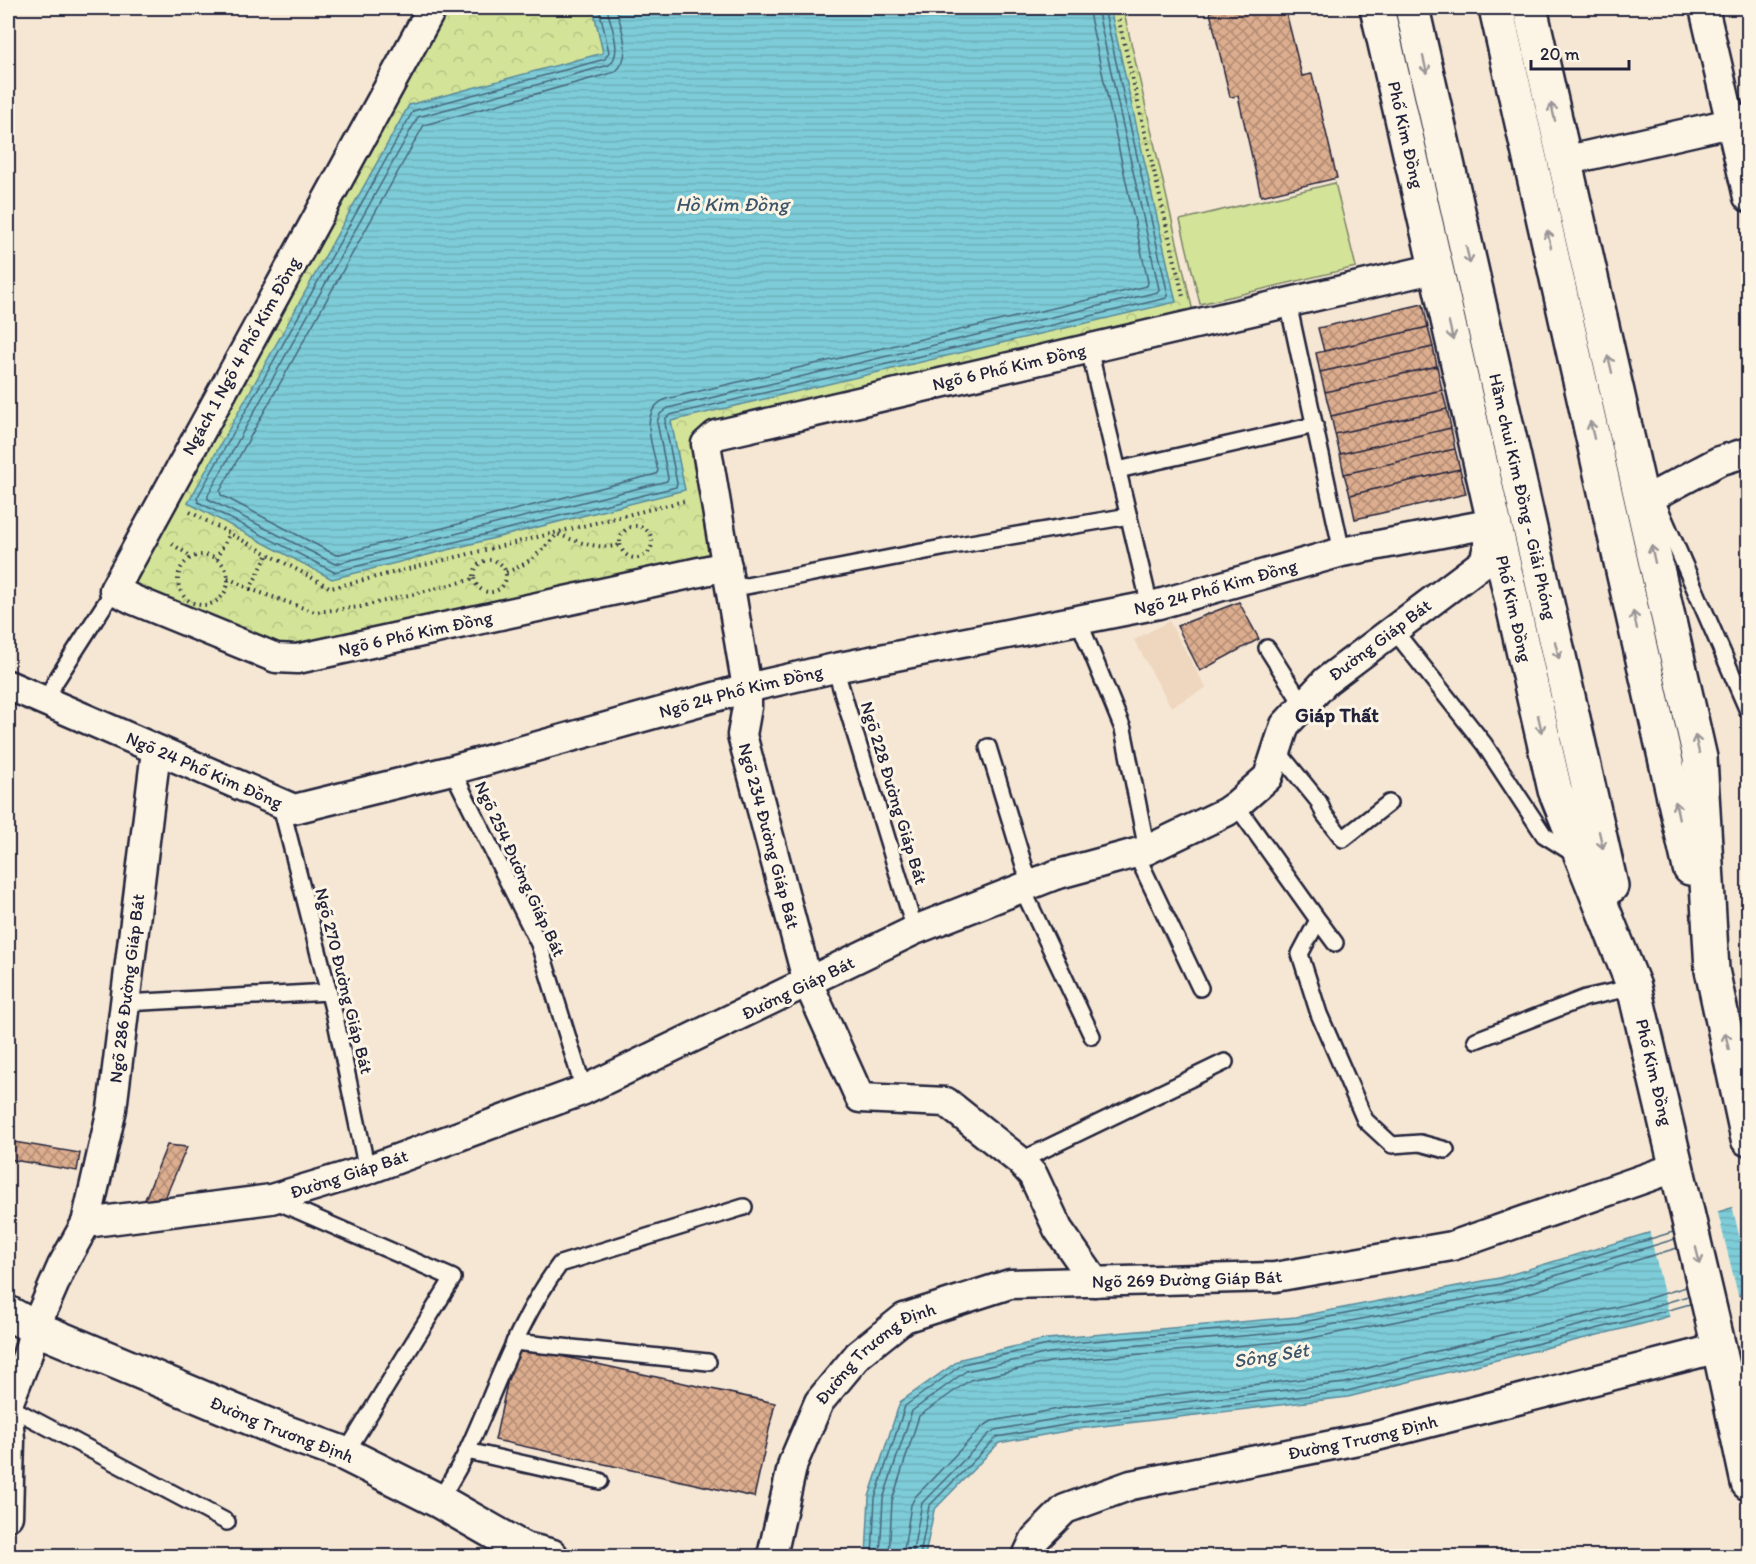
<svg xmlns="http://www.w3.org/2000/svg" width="1756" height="1564" font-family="Itim,sans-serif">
  <defs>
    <pattern id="park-crowns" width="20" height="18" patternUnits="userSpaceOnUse" patternTransform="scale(1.5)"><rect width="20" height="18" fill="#d3e498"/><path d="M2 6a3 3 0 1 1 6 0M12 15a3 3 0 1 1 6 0" fill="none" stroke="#b5c384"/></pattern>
    <pattern id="water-rules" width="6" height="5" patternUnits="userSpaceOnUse" patternTransform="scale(1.5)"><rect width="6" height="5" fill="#7dccd8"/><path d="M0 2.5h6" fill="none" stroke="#6cafba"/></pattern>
    <pattern id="building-cross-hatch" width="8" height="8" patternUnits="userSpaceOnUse" patternTransform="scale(1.5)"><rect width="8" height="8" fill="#dcad8e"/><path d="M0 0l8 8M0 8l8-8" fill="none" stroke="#b28c75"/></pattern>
  </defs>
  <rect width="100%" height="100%" fill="#f6e7d4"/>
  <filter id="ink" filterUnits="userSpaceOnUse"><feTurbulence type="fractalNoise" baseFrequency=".0167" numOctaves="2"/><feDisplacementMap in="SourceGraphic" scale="12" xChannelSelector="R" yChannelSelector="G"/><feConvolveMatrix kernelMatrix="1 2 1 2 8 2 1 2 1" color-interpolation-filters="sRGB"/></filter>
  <g filter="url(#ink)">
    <path fill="#eed6bf" d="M1169 621 1206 688 1171 707 1134 640Z"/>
    <path fill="url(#park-crowns)" stroke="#7a836a" stroke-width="1.5" d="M443 8H1123L1194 316 708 429 716 559 293 651 125 584Z"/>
    <path fill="#d3e498" stroke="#7a836a" stroke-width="1.5" d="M1335 183 1356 267 1200 304 1180 220Z"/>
    <path fill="url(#water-rules)" stroke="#598899" stroke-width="1.5" d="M593 8H1110L1176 302 671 421 685 490 332 579 188 503 409 105 603 53Z
      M1748 1203V1293L1642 1324 1348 1397 1077 1429 999 1443 934 1510 925 1556H866L869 1497 900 1402 961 1359 1047 1339 1296 1317 1499 1278Z"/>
    <path fill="#f6e7d4" d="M1748 1200V1274L1732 1205Z
      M1717 1209 1739 1299 1670 1319 1649 1230Z"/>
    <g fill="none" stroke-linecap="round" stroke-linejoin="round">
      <path stroke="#46667a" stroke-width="1.5" d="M599 8 609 52 605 59 413 111 197 498 198 502 334 572 676 487 677 483 665 423 666 418 670 415 1167 298 1168 295 1104 8
        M607 8C610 24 624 53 609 65L418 117 208 495V499L335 564 667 481 668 478 657 422 660 414 668 408 1158 292 1159 289 1097 8
        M616 8C621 28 634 56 615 72L424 125 220 491 221 495 336 555 656 474 658 471C653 448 637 411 666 399L1147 286 1148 282 1088 8
        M872 1556 875 1498 905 1406 963 1364 1048 1345 1298 1323 1501 1284 1673 1232
        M880 1556 883 1499 912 1411 966 1371 1049 1353 1299 1331 1502 1292 1675 1239
        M889 1556 892 1501 919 1416 970 1380 1050 1362 1301 1340 1505 1300 1677 1248
        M903 1556 911 1505 915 1497 982 1427 992 1421 1075 1406 1344 1374 1636 1302 1686 1287
        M912 1556 922 1503 989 1434 995 1430 1076 1415 1345 1383 1638 1311 1688 1296
        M920 1556 929 1506 997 1437 1076 1423 1347 1391 1640 1318 1690 1304"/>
    </g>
    <path fill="url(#building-cross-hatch)" stroke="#22223b" stroke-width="1.5" d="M1209 8H1285L1302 76 1312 74 1337 178 1261 196 1238 96 1230 97Z
      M1423 304 1428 327 1324 351 1318 328Z
      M1428 327 1433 347 1320 372 1316 353Z
      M1433 347 1437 366 1325 392 1320 372Z
      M1437 366 1442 390 1331 416 1325 392Z
      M1442 390 1447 409 1335 434 1331 416Z
      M1447 409 1451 428 1340 454 1335 434Z
      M1451 428 1455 449 1344 474 1340 454Z
      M1455 449 1460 469 1350 495 1344 474Z
      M1460 469 1466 494 1355 519 1350 495Z
      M1239 602 1259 639 1200 671 1177 626Z
      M8 1141 80 1153 77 1171 8 1159Z
      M167 1145 187 1147 162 1205 142 1207Z
      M515 1346 775 1403 754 1497 495 1440Z"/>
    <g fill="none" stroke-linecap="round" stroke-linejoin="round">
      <g stroke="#22223b" stroke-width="20">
        <path id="lane" d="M1288 303 1342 552
          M1089 349 1150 606
          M1118 470 1315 425
          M1654 495 1748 711
          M731 589 947 547 1129 516
          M1078 619 1123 729 1147 850
          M1393 629 1484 744 1544 835 1574 854
          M1267 648 1303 705
          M835 668 915 930
          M46 702 55 682 114 590
          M988 747 1030 885
          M1276 749 1319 802 1324 814 1343 839 1389 803
          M452 770 539 944 584 1090
          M280 802 335 1017 367 1170
          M1236 805 1318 920 1300 954 1319 1014 1365 1120 1392 1145 1420 1143 1446 1150
          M1136 854 1200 988
          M1022 888 1092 1036
          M1318 920 1335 943
          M125 1003 329 992
          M1476 1040 1585 998 1634 987
          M1020 1161 1225 1062
          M274 1200 453 1278 345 1454
          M514 1342 708 1362
          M8 1406 227 1522
          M467 1451 600 1481
          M439 1501C449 1484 460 1467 468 1449 497 1386 518 1320 560 1264L744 1207"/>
      </g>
      <g stroke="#22223b" stroke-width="33">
        <g id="street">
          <path id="s1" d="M432 8 114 590 134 600 276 658 297 659 727 566"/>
          <path d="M1704 8 1748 197"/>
          <path d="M1564 161 1748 119"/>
          <path d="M1642 502 1719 461 1748 452"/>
          <path id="s2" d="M8 685 294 809 452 770 747 688 835 668 1159 604 1342 552 1494 523 1484 562 1326 681 1285 725 1268 777 1236 805 1226 812 1147 850 1055 875 915 930 584 1090 367 1170 271 1199 86 1223"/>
          <path id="s3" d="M1095 1282 1058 1229 1033 1175 1020 1161 946 1102 860 1098 808 983 742 735 747 707V688L706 444 716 435 1437 268"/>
          <path id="s4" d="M8 1404 27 1356 35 1328 62 1266 86 1223 112 1109 156 751"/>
          <path d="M8 1413 10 1440 8 1516"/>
          <path id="s5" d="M772 1556 793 1463 819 1402 858 1355 904 1318 1010 1284 1275 1277 1452 1246 1677 1167"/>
          <path id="s6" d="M1027 1556 1035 1539 1065 1509 1131 1485 1373 1437 1719 1348"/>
        </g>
      </g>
      <g stroke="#22223b" stroke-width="38">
        <g id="secondary">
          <path id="s7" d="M8 1313 35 1328 282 1431 345 1454 439 1501 523 1549 551 1556"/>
        </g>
      </g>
      <g stroke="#22223b" stroke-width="38">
        <g id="primary">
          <path id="s8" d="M1377 8 1555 790 1634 987 1719 1348 1748 1483"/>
          <path id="s9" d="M1412 8 1611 886"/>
          <path d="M1496 8 1690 868"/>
          <path d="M1530 8 1700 758 1712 970 1748 1139"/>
        </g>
      </g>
      <path stroke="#22223b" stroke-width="4" stroke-dasharray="1.5 4.5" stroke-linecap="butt" d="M1116 8 1183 296
        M190 512 331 588 684 501
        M620 542a16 16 0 1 1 32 0a16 16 0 1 1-32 0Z
        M172 544 192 557
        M178 580a25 25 0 1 1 50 0a25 25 0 1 1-50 0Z
        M216 559 230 533
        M474 576a16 16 0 1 1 32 0a16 16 0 1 1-32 0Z
        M506 572C528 565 542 551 557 534 578 542 598 550 620 545
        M228 578 250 589 268 554
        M250 589 315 612 360 607 474 579"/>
      <use href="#lane" stroke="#fcf5e5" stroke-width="15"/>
      <use href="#street" stroke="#fcf5e5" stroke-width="28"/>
      <use href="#secondary" stroke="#fcf5e5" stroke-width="33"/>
      <use href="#primary" stroke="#fcf5e5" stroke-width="33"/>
    </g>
    <defs><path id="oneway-shaft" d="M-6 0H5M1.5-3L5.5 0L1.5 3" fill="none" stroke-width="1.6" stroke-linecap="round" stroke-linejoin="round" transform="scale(1.5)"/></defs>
    <g stroke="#9a9698">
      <use href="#oneway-shaft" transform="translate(1425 65) rotate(77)"/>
      <use href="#oneway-shaft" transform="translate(1553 112) rotate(-103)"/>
      <use href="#oneway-shaft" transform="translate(1549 239) rotate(-103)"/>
      <use href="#oneway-shaft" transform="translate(1468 255) rotate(77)"/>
      <use href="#oneway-shaft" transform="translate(1451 331) rotate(77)"/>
      <use href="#oneway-shaft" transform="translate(1610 364) rotate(-103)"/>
      <use href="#oneway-shaft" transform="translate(1592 430) rotate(-103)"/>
      <use href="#oneway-shaft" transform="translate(1653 554) rotate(-103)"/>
      <use href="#oneway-shaft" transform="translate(1635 620) rotate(-103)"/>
      <use href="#oneway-shaft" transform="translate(1557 650) rotate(77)"/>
      <use href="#oneway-shaft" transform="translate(1540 724) rotate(77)"/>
      <use href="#oneway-shaft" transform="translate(1697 744) rotate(-103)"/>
      <use href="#oneway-shaft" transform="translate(1677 810) rotate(-102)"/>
      <use href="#oneway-shaft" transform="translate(1601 840) rotate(77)"/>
      <use href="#oneway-shaft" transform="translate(1727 1041) rotate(-102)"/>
      <use href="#oneway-shaft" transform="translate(1698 1256) rotate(76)"/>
    </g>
  </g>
  <g text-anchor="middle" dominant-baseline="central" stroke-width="6" stroke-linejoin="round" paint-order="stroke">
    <g font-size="18" fill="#22223b" stroke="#fcf5e5">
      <text stroke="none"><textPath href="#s8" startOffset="130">Phố Kim Đồng</textPath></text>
      <text transform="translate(241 356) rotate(-61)">Ngách 1 Ngõ 4 Phố Kim Đồng</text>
      <text stroke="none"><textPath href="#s3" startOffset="1316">Ngõ 6 Phố Kim Đồng</textPath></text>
      <text stroke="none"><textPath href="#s9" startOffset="501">Hầm chui Kim Đồng - Giải Phóng</textPath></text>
      <text stroke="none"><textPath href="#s2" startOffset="1260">Ngõ 24 Phố Kim Đồng</textPath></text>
      <text stroke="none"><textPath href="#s8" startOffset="616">Phố Kim Đồng</textPath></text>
      <text stroke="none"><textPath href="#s1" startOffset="981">Ngõ 6 Phố Kim Đồng</textPath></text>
      <text transform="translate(1380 640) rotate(-37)">Đường Giáp Bát</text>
      <text stroke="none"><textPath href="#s2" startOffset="774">Ngõ 24 Phố Kim Đồng</textPath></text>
      <text stroke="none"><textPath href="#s2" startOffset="214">Ngõ 24 Phố Kim Đồng</textPath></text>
      <text transform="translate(894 793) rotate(73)">Ngõ 228 Đường Giáp Bát</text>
      <text transform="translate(769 836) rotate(75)">Ngõ 234 Đường Giáp Bát</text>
      <text transform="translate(520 869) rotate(65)">Ngõ 254 Đường Giáp Bát</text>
      <text transform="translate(344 981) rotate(76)">Ngõ 270 Đường Giáp Bát</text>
      <text stroke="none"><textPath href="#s4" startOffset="436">Ngõ 286 Đường Giáp Bát</textPath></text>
      <text transform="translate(798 988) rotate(-26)">Đường Giáp Bát</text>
      <text stroke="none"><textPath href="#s8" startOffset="1102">Phố Kim Đồng</textPath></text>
      <text transform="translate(349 1174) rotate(-18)">Đường Giáp Bát</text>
      <text stroke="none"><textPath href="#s5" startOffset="570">Ngõ 269 Đường Giáp Bát</textPath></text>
      <text stroke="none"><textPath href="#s5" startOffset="238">Đường Trương Định</textPath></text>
      <text stroke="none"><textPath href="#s7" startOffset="298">Đường Trương Định</textPath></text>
      <text stroke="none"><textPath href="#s6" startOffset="368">Đường Trương Định</textPath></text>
    </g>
    <g font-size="20" font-style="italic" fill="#3d556a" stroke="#fcf5e5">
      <text x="732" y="204">Hồ Kim Đồng</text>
      <text transform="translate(1271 1355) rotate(-9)">Sông Sét</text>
    </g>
    <g font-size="20" font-weight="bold" fill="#22223b" stroke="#fcf5e5">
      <text x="1337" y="715">Giáp Thất</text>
    </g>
  </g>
  <rect width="1756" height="1564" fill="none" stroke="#fcf5e5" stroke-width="30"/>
  <rect x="15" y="15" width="1726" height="1534" fill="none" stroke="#22223b" stroke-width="2" filter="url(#ink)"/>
  <path d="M1531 60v9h98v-9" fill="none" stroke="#22223b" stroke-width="3"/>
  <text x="1540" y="60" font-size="18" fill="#22223b" stroke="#fcf5e5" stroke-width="4.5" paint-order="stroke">20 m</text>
</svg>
